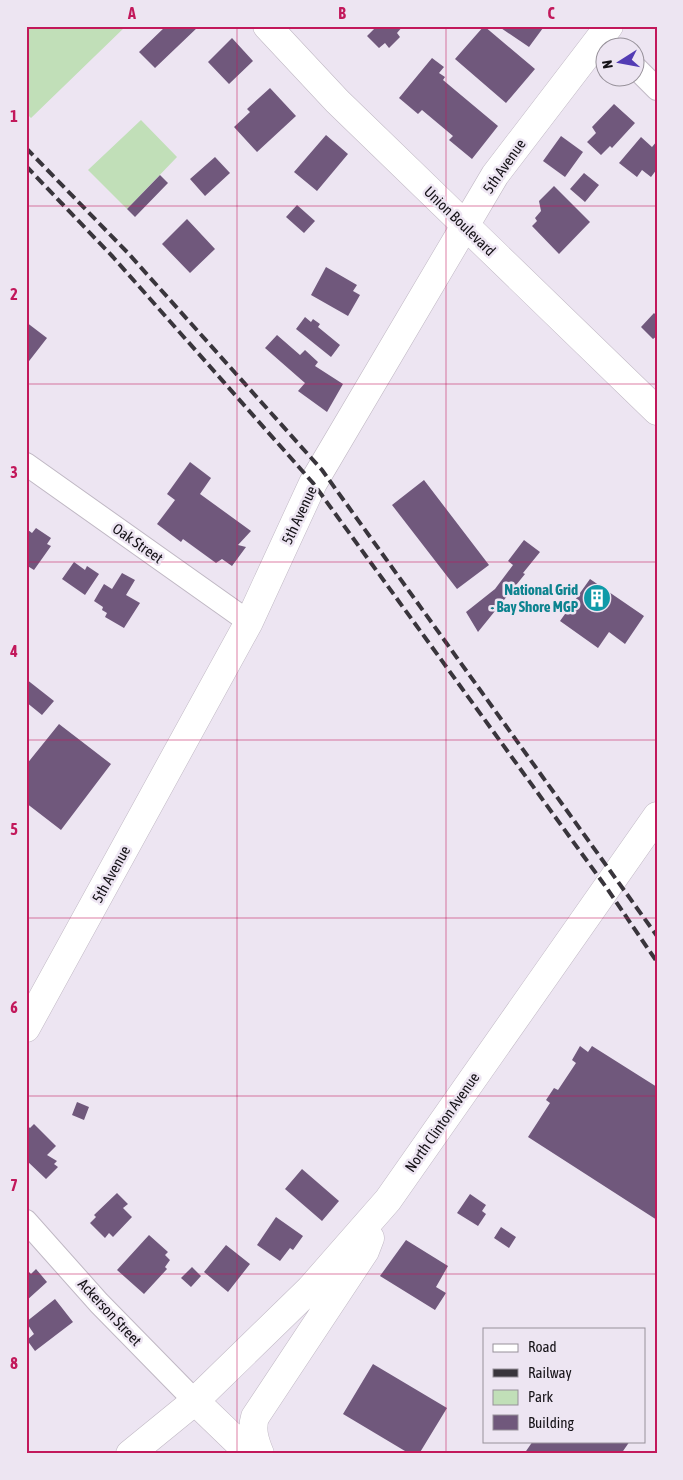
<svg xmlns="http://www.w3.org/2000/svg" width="683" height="1480" font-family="'Asap Condensed',sans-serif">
  <rect width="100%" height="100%" fill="#ede5f2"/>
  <path fill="#c1dfb8" d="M26 26H126L31 118 26 113Z
    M141 120 177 157 127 209 88 170Z"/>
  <path fill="#70587c" d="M166 26H199L155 68 139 52Z
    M377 26H403L397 33 400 37 389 48 385 43 379 48 367 36Z
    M484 26 535 69 506 103 455 59Z
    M498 26H541L543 28 529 47Z
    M232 38 253 61 229 84 208 62Z
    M432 58 444 67 439 73 445 77 443 80 498 126 472 159 449 140 453 136 422 110 418 114 399 98Z
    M270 88 296 116 257 152 234 127 250 112 247 109Z
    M614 104 635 123 612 148 610 146 601 155 587 142 596 133 592 127Z
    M326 135 348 154 317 191 294 172Z
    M561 136 583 152 565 177 543 161Z
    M641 137 652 147 657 141V169L651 177 642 170 637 177 619 163Z
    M215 157 230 173 205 196 190 179Z
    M584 173 599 185 585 202 570 189Z
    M160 175 168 183 135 217 127 209Z
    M554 186 590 222 559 254 532 226 537 221 535 218 541 211 539 201Z
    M297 205 315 221 304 233 286 217Z
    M187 219 215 249 190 273 162 244Z
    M326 267 357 285 353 291 360 295 348 316 311 295Z
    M654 313 657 316V336L653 339 641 327Z
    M305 317 311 322 313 319 320 324 318 327 340 345 331 357 296 329Z
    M26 322 47 338 26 365Z
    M277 335 300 355 305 350 318 362 315 366 343 384 327 412 298 391 305 383 265 348Z
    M190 462 211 478 200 494 251 531 238 545 246 547 232 566 222 559 216 563 183 539 181 542 157 524 175 500 167 494Z
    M424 480 489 565 457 589 392 505Z
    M36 528 51 538 47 544 51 546 34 570 26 565V533L28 530 32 533Z
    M524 540 540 552 523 573 525 574 478 632 466 612 495 589 513 565 508 561Z
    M74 562 85 570 87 566 99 574 85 595 62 579Z
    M122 573 135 580 126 595 140 603 124 628 105 617 107 613 102 610 103 607 94 601 104 584 112 589Z
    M590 579 644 616 625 644 609 632 598 648 560 621Z
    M26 679 54 701 42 715 26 702Z
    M59 724 111 764 61 830 26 803V765Z
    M580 1046 588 1052 592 1046 657 1087V1220L528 1137 550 1103 546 1100 554 1088 558 1090 576 1063 572 1060Z
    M77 1102 89 1107 84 1120 72 1115Z
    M34 1124 56 1146 47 1155 57 1161 54 1164 58 1167 46 1179 26 1160V1125L30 1128Z
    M302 1169 339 1201 322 1221 285 1189Z
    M117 1193 128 1204 123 1208 132 1217 113 1237 109 1233 105 1238 90 1223 96 1217 94 1215Z
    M470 1194 486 1205 482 1211 486 1214 478 1226 457 1213Z
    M276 1217 303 1236 293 1250 290 1248 280 1261 257 1245Z
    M501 1227 516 1237 509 1248 494 1238Z
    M149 1235 168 1252 165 1255 170 1260 165 1267 167 1269 144 1294 117 1270Z
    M406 1240 448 1266 436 1287 446 1293 435 1310 380 1276Z
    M226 1245 250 1264 228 1292 204 1272Z
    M192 1267 201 1276 191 1287 181 1278Z
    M26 1269 31 1274 36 1269 47 1282 26 1301Z
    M55 1299 73 1322 35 1351 27 1340 34 1334 26 1322Z
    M373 1364 447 1408 419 1454H410L343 1414Z
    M533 1441H630L621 1454H524Z"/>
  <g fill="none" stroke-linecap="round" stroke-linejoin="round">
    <g stroke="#c0b8c4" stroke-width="24">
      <path id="street" d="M636 68 657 89
        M26 464 249 622
        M26 1221 99 1303 195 1401"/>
    </g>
    <g stroke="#c0b8c4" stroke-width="29">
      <path id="secondary" d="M267 26 337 101 657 411
        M26 1028 249 622 313 483 495 175 609 26
        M195 1401 250 1454
        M130 1454 195 1401 310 1289 388 1200 657 816
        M260 1454C255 1442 251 1430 255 1417L365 1251 370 1238"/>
    </g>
    <use href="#street" stroke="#fff" stroke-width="22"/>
    <use href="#secondary" stroke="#fff" stroke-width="28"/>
    <path stroke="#39353c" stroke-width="4" stroke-dasharray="10 5" stroke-linecap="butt" d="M26 148 128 253 322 470 657 936
      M26 166 113 257 313 483 606 887 657 962"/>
  </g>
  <path fill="none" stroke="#c2185b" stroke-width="1" stroke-opacity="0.55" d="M237 26V1454M446 26V1454M26 206H657M26 384H657M26 562H657M26 740H657M26 918H657M26 1096H657M26 1274H657"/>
  <defs>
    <g id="building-disc" transform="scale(1.4375)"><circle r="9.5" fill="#0f9aa8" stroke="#ede5f2"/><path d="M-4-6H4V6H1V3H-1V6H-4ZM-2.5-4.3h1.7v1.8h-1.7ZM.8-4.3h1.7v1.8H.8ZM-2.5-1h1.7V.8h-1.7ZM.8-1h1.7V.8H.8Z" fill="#fff"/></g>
  </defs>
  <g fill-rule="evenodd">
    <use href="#building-disc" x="597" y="598"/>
  </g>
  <g text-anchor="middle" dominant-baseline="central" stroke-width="5" stroke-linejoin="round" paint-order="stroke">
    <g font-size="15" fill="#151217" stroke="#ede5f2">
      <text transform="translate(504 166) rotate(-55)">5th Avenue</text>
      <text transform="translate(460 221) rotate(44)">Union Boulevard</text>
      <text transform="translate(299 515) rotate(-65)">5th Avenue</text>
      <text transform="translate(138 543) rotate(35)">Oak Street</text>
      <text transform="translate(111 874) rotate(-61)">5th Avenue</text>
      <text transform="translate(442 1122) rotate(-55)">North Clinton Avenue</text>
      <text transform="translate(110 1312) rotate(47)">Ackerson Street</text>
    </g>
    <g font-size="15" font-weight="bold" fill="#0d838f" stroke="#ede5f2" text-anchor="end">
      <text x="578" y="589">National Grid<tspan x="578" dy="17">- Bay Shore MGP</tspan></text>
    </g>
  </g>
  <rect width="683" height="1480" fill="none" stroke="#ede5f2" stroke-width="55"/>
  <rect x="483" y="1328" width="162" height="115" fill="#ede5f2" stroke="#97919a"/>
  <rect x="493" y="1344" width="25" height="8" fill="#ffffff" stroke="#97919a"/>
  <text x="528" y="1352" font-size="15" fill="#151217">Road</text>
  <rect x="493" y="1369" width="25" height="8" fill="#39353c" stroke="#97919a"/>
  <text x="528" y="1378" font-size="15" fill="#151217">Railway</text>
  <rect x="493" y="1390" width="25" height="15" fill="#c1dfb8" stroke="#97919a"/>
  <text x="528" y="1402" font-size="15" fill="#151217">Park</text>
  <rect x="493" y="1415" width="25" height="15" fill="#70587c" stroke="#97919a"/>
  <text x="528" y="1428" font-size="15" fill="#151217">Building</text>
  <g transform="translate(620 62) rotate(259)"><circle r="24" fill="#ede5f2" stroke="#97919a"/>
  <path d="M0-4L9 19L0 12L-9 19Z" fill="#533cb4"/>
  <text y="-8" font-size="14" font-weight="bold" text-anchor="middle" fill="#151217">N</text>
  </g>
  <rect x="28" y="28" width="628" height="1424" fill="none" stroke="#c2185b" stroke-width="2"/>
  <g font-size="16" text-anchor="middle" font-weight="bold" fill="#c2185b">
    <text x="132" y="19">A</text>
    <text x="342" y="19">B</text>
    <text x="551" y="19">C</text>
    <text x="14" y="122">1</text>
    <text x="14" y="300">2</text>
    <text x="14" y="478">3</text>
    <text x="14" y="657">4</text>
    <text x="14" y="835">5</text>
    <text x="14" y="1013">6</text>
    <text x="14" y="1191">7</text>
    <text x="14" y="1369">8</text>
  </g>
</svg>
